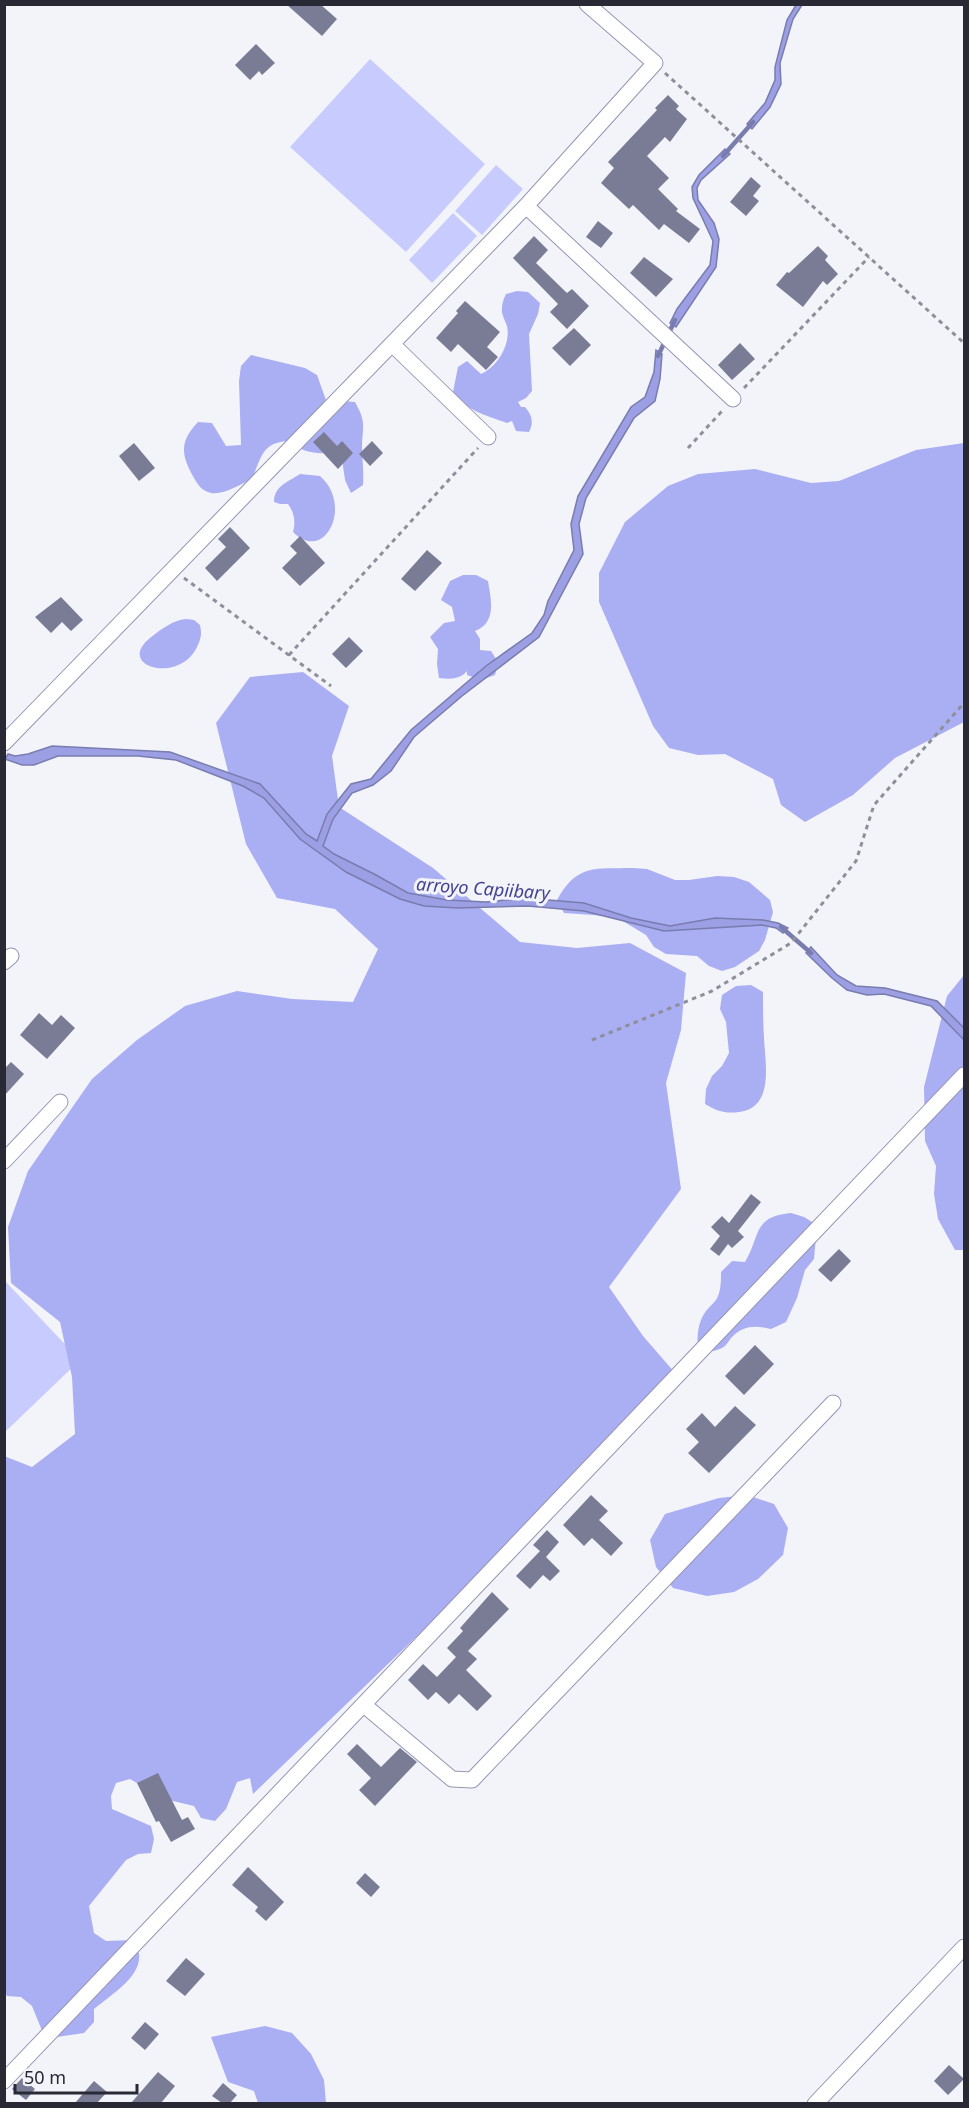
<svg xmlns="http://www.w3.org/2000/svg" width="969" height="2108" font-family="'Noto Sans',sans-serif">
  <rect width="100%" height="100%" fill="#f3f4fa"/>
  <path fill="#c7cbfe" d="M370 59 485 164 406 252 290 147Z
    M496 165 523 189 482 235 455 211Z
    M453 213 477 236 432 283 409 260Z
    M5 1281 80 1360 5 1432Z"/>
  <path fill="#aaaef3" d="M517 291 528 292 540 303 538 314 529 334 532 391 526 398 518 402 521 407H525C532 415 534 422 529 432L516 431 512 421 507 423C485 415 467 411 453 392L458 367 467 361 481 374C497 367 511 345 507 326 505 320 501 314 502 308 502 303 504 298 506 294Z
    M251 355 305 368 317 375 327 403 341 401 355 402C366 422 363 424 362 445 362 458 364 471 363 485L351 493 345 480 341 452C317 454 308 455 287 441 262 443 261 458 252 479 241 484 224 495 211 493 202 491 198 485 194 478 181 455 179 442 198 422L212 423 226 446 241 445 239 381 241 366Z
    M964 443V722L895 758 853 795 805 822 781 805 773 779 725 754 698 755 669 748 653 726 599 602V573L625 522 668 486 698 474 755 469 811 483 839 481 916 450Z
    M300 474 320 476C354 506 324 564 293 532 296 522 294 512 288 504H280L274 502C274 486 288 482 300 474Z
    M463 575H476L488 581C491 599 497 623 475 631L480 639V650L491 651 498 662 495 675 481 680 467 675V671C460 680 449 679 439 678L437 664 438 649 430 637 444 623 455 621 452 607 441 600 450 581Z
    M186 619 194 620 200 625C202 634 201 639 197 647 179 685 115 666 150 638 160 630 173 620 186 619Z
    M303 672 349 706 332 756 339 807 433 868 520 942 577 948 630 943 686 973 681 1030 666 1083 681 1189 609 1287 643 1336 682 1381 253 1794 250 1778 237 1782 226 1809 215 1821 201 1818 194 1806 152 1796 142 1786 130 1779 116 1783 111 1796 112 1809 151 1826 154 1839 151 1853 138 1854 126 1860 89 1906 94 1933 106 1941 133 1940C135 1944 138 1949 139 1954 142 1977 109 1996 94 2009V2022L84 2033 57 2037 43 2033 32 2006 21 1997 7 1996 5 1992 4 1456 32 1467 75 1434 72 1377 60 1322 11 1283 8 1227 28 1171 92 1079 137 1040 185 1006 237 991 292 999 353 1002 378 949 335 909 277 898 246 844 216 723 250 677Z
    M633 868 647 869 675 880H689L717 876 734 877 749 882 770 900 773 912 765 940 759 951 735 967 722 971 709 966 697 956 666 954 654 947 646 935 621 920 607 916 564 913 557 900C577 863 596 869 633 868Z
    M964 975V1250H955L938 1219 934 1194 936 1166 925 1141 924 1087 947 996Z
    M751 985 763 992C763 1007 763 1023 764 1038 765 1062 775 1108 739 1112 725 1114 717 1111 705 1104L706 1089 712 1076 722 1066 729 1053 726 1022 720 1009 722 995 736 986Z
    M791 1213 804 1217 817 1225 814 1259 805 1270 797 1298 786 1322 771 1329C755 1325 743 1325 731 1338 728 1342 726 1346 722 1348 714 1352 706 1352 698 1352 697 1338 697 1323 706 1311 709 1307 713 1304 716 1300 721 1292 721 1282 721 1272L732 1261 745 1262C761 1235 752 1217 791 1213Z
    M747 1495 774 1504 788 1528 783 1555 758 1579 734 1592 707 1596 673 1588 656 1567 650 1540 665 1514 719 1498Z
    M265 2026 292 2033 311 2054 324 2080 326 2103H258L254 2091 228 2082 211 2037Z"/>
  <path fill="#9c9fe3" stroke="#797cae" stroke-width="1.5" d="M796 5H802L793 19 780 63 781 84 770 107 752 129 747 124 765 103 775 80V67L787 20Z
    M725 149 730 154 701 180 697 188 698 200 714 223 719 239 716 267 676 327 670 323 677 309 710 265 713 241 693 198 692 187 699 175Z
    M656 350 662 354 660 379 655 401 634 418 586 498 579 524 583 554 539 637 462 696 414 737 391 771 373 785 352 793 333 819 323 846 334 854 376 875 408 893 447 900 486 902 525 898 584 903 631 918 670 926 715 918 763 920 778 923 788 928 783 933 776 928 762 925 664 931 584 911 528 906 458 908 424 906 400 899 346 872 300 839 264 798 243 786 176 760 138 756H58L34 765H22L5 759 8 754 15 756 28 754 52 746 170 752 260 784 306 834 317 841 327 814 351 784 371 779 411 730 486 666 532 633 544 615 548 601 574 550 571 524 578 496 631 407 645 397 654 372Z
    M811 947 837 975 856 986 885 988 937 1001 964 1028V1040L931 1006 884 994 867 995 847 990 832 978 806 953Z"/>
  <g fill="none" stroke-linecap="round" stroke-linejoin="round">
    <path stroke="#797cae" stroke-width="4.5" d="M723 156 753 122
      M658 356 675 320
      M781 927 811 953"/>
  </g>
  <path fill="#7a7c96" d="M286 4H320L337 19 322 36Z
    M256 44 275 63 262 75 259 71 250 80 235 65Z
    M668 95 679 106 676 109 687 119 670 142 665 137 647 156 669 178 658 189 678 209 676 211 700 229 689 243 664 224 659 230 633 205 629 209 601 183 614 168 608 162 657 110 655 108Z
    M751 177 761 186 753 196 759 201 746 216 730 202Z
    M598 221 613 233 601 248 586 237Z
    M534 236 548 250 536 263 567 293 572 289 589 306 567 329 550 312 558 304 513 258Z
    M818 246 828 256 825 260 838 274 827 285 823 281 803 307 776 285 787 272 789 273Z
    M644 257 673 279 656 297 630 273Z
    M465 301 500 332 487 347 498 357 486 370 458 344 451 352 436 338 458 313 456 311Z
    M574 328 591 345 570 366 552 348Z
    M740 343 755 359 732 380 718 365Z
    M324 432 337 446 342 441 353 453 338 469 313 442Z
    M372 441 383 453 370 466 359 454Z
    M134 443 155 468 139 481 119 456Z
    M230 527 250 548 217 581 205 568 226 547 218 539Z
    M300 536 325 563 300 586 282 568 297 553 290 546Z
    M427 550 442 563 415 591 401 579Z
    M61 597 83 620 71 631 62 622 51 633 35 617Z
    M349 637 363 651 346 668 332 654Z
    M39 1013 52 1025 61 1015 75 1028 47 1059 20 1035Z
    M11 1062 24 1074 4 1096V1069Z
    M751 1194 761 1202 738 1231 744 1237 732 1248 728 1244 719 1256 710 1249 720 1236 711 1227 722 1216 729 1223Z
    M839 1249 851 1261 831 1282 818 1270Z
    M755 1345 774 1364 744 1395 725 1376Z
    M735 1406 756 1425 709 1473 688 1453 699 1442 686 1429 702 1413 715 1427Z
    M591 1495 608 1511 599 1520 623 1543 611 1556 592 1538 584 1546 563 1525Z
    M547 1530 559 1542 546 1557 560 1571 550 1581 543 1575 530 1589 516 1576 540 1551 533 1545Z
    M492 1592 509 1609 468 1651 477 1659 466 1670 492 1696 477 1711 459 1694 449 1704 436 1692 428 1700 408 1680 423 1664 437 1677 456 1657 447 1648 463 1631 460 1628Z
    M357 1744 381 1767 400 1748 417 1762 375 1806 359 1790 371 1778 347 1754Z
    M158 1773 182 1820 188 1817 195 1829 171 1842 159 1821 156 1822 137 1783Z
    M248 1867 284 1902 266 1921 255 1911 258 1907 232 1885Z
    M365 1873 380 1887 371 1897 356 1883Z
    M186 1958 205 1974 185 1996 166 1981Z
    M145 2022 159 2034 145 2050 131 2038Z
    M949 2065 964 2079 948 2095 934 2081Z
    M158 2072 175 2086 161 2103H131Z
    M22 2078 35 2089 26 2100 12 2089Z
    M94 2081 107 2092 97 2103H75Z
    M223 2083 237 2095 230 2103H222L212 2096Z"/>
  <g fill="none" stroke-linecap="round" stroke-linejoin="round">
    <g stroke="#9496b2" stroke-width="17">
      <path id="street" d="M526 206 733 399
        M392 344 488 437
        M4 743 526 206 655 63 587 4
        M4 962 11 956
        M4 1161 60 1102
        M364 1705 452 1779 472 1780 833 1403
        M4 2081 964 1075
        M815 2104 964 1947"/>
    </g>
    <path stroke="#8e8f98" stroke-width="3" stroke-dasharray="4.5 4.5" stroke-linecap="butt" d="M665 73 964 343
      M744 388 869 257
      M688 448 723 410
      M184 578 331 686
      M289 655 478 448
      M592 1040 712 991 791 943 856 861 874 805 964 703"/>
    <use href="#street" stroke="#fff" stroke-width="15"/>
  </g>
  <g text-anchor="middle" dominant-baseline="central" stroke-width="6" stroke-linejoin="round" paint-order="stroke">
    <g font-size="18" font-style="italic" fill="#444190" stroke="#f3f4fa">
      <text transform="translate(483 888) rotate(4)">arroyo Capiibary</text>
    </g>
  </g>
  <rect width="969" height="2108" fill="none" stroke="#282934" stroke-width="12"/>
  <path d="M15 2084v9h122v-9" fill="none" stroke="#282934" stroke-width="3"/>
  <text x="24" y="2084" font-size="18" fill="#282934" stroke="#f3f4fa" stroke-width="4.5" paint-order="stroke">50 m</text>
</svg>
